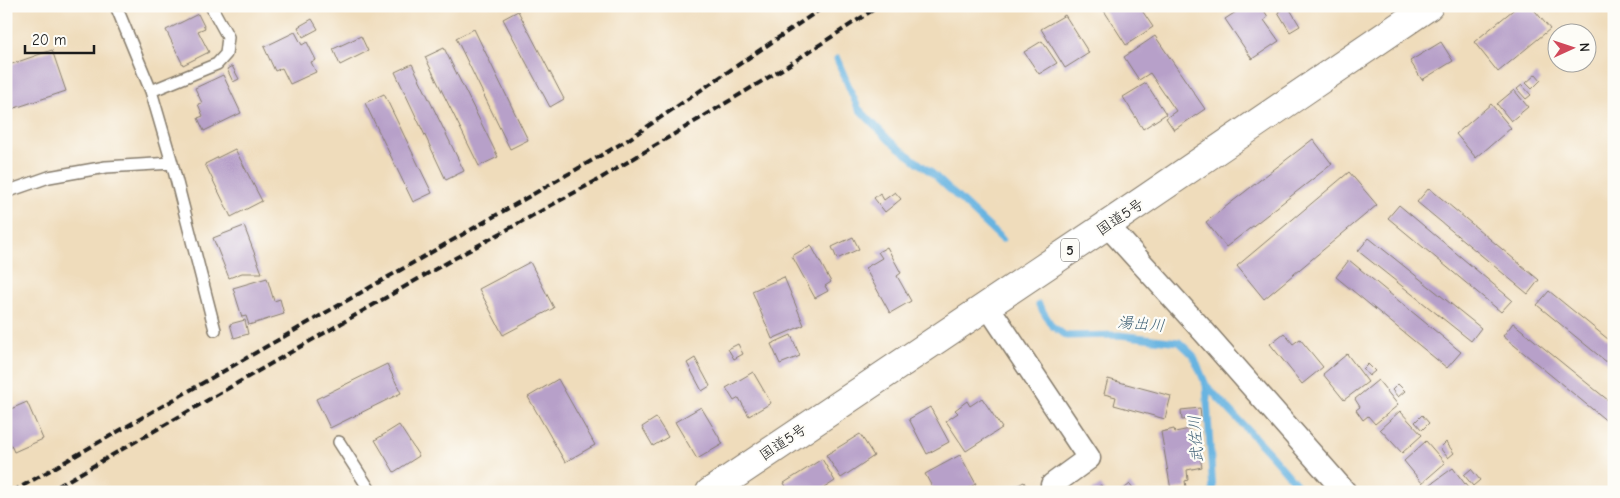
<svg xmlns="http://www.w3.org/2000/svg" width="1620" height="498" font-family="'Comic Neue','Klee One',sans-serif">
  <rect width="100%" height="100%" fill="#fdfcf7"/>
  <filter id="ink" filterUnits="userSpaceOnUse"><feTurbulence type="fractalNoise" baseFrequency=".02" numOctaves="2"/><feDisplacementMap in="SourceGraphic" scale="10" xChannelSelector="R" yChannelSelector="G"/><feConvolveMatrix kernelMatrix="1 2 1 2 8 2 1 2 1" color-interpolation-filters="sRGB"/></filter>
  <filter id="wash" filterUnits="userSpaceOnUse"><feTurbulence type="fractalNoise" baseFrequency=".0096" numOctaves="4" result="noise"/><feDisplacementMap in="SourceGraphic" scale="20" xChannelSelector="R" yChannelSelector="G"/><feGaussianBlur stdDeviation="1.12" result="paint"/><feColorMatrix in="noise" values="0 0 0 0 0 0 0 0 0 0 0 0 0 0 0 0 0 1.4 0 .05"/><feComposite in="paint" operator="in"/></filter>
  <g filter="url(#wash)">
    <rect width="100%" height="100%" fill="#efdcbb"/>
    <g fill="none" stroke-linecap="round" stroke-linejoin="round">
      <path stroke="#67b4e1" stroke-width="7" d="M837 59 858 108 890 141 933 174 1002 239
        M1039 305 1052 326 1066 336 1119 335 1179 342 1193 355 1206 385 1273 457 1303 492
        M1206 385 1213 492"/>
    </g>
    <g id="blocks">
      <path fill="#b7a0c9" d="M1101 6H1139L1153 27 1126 45Z
        M1245 6H1255L1257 10 1262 7 1268 17 1264 20 1279 41 1252 59 1225 19Z
        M1287 6H1288L1300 26 1290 32 1278 12Z
        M1518 6H1531L1550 29 1498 72 1474 42Z
        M518 11 564 99 550 107 503 19Z
        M198 14 205 28 198 31 209 52 183 65 166 30Z
        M1065 15 1089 53 1065 68 1041 29Z
        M312 19 318 29 303 37 298 27Z
        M474 29 528 140 510 149 456 38Z
        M295 32 302 45 307 42 316 60 311 62 316 72 290 84 282 68 275 71 264 47Z
        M361 36 368 51 340 65 333 49Z
        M1155 36 1205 109 1174 130 1166 118 1176 111 1150 73 1139 80 1124 57Z
        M1042 41 1057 63 1039 74 1024 52Z
        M1441 42 1453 61 1422 80 1410 61Z
        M444 48 498 157 479 166 425 57Z
        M52 50 66 91 6 111V66Z
        M412 64 464 171 446 180 395 72Z
        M232 66 239 79 233 82 227 69Z
        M1536 74 1541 80 1532 89 1526 83Z
        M223 75 241 113 204 131 198 118 203 116 198 104 202 103 195 88Z
        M1146 83 1166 114 1143 129 1123 97Z
        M1522 85 1531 95 1526 99 1517 89Z
        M1514 90 1528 107 1511 121 1497 104Z
        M384 94 432 193 413 202 365 103Z
        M1491 104 1511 128 1476 158 1456 134Z
        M1313 139 1332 164 1226 247 1206 222Z
        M235 149 262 201 231 217 205 164Z
        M1349 172 1377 205 1264 299 1237 266Z
        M1429 188 1539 280 1528 294 1417 202Z
        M895 192 901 199 885 212 874 198 880 193 884 200Z
        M1399 205 1512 300 1501 312 1388 218Z
        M244 226 262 273H242L229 278 213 238Z
        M853 237 859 249 837 259 832 247Z
        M1369 238 1481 328 1471 341 1358 251Z
        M811 245 831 282 825 286 828 291 815 298 792 256Z
        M887 247 901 273 897 276 911 301 890 313 865 268 882 258 878 252Z
        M1349 260 1461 352 1447 368 1336 277Z
        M530 262 554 308 503 335 479 289Z
        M784 277 804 325 772 339 752 291Z
        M267 278 274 301 280 299 284 314 249 325 246 316 242 317 233 288Z
        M1549 291 1614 344V368L1537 305Z
        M245 320 248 334 234 338 230 324Z
        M1513 323 1614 405V427L1503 336Z
        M1284 333 1293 344 1300 339 1323 367 1302 384 1270 344Z
        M791 335 800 356 780 364 771 344Z
        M738 344 743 354 734 359 728 349Z
        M1347 354 1368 382 1344 400 1323 374Z
        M695 358 710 386 702 391 687 363Z
        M387 364 401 393 330 428 316 399Z
        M1368 364 1375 371 1369 376 1363 369Z
        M753 372 771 403 749 416 739 398 734 401 726 388Z
        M558 379 595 445 565 462 528 397Z
        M1108 379 1171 396 1165 419 1114 405 1116 397 1104 394Z
        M1378 380 1398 405 1375 424 1368 416 1363 420 1356 410 1360 407 1355 399Z
        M1398 384 1405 391 1398 397 1392 390Z
        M982 398 1002 428 966 451 946 421 958 413 955 410 967 401 970 406Z
        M27 402 43 439 14 452 6 434V411Z
        M701 407 723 444 697 459 675 422Z
        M930 407 949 442 927 454 909 419Z
        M1200 408 1201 418 1182 420 1181 410Z
        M1400 411 1422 435 1402 453 1380 429Z
        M1422 415 1429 423 1422 430 1415 422Z
        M656 418 668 437 653 446 642 427Z
        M399 425 419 456 394 472 375 440Z
        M1174 429 1175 432 1190 429 1195 454 1199 453 1202 467 1187 470 1188 480 1185 481 1186 487 1171 490 1161 432Z
        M860 434 874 456 841 478 826 455Z
        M1426 441 1445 463 1422 483 1404 461Z
        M1446 442 1454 453 1448 458 1440 448Z
        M960 455 976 484 968 488 970 492H935L925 474Z
        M822 459 835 481 821 490 822 492H789L784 483Z
        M1453 468 1471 492H1431L1427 487Z
        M1471 469 1480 480 1473 486 1464 475Z
        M1024 482 1029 492H1005Z
        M1130 484 1136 492H1120Z
        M1101 485 1105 492H1089Z"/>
    </g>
  </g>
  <g filter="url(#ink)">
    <use href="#blocks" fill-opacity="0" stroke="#867c6c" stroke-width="1"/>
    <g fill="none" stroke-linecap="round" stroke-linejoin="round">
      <g stroke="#867c6c" stroke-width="14">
        <path id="service" d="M116 6 151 91 172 163 215 330
          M151 91 217 64 226 54 228 37 211 6
          M6 192 49 177 106 167 172 163
          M339 442 371 492"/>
      </g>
      <g stroke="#867c6c" stroke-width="25">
        <path id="minor" d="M1107 225 1205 333 1345 492
          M987 305 1089 458 1052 485 1056 492"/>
      </g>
      <g stroke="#867c6c" stroke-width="30">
        <path id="trunk" d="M710 492 1107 225 1429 6"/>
      </g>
      <use href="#service" stroke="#fff" stroke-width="11"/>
      <use href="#minor" stroke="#fff" stroke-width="22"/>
      <use href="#trunk" stroke="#fff" stroke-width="28"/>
      <path stroke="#1c1c1c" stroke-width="4" stroke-dasharray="8 4" stroke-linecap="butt" d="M12 492 626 141 825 6
        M48 492 439 267 601 178 784 68 879 6"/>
    </g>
  </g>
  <g text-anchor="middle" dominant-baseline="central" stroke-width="4.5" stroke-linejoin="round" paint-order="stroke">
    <rect fill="#fdfcf7" stroke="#605f5e" stroke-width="1" x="1061" y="238.5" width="18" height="23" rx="4"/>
    <g font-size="14" font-weight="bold" fill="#1c1c1c">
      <text x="1070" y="250">5</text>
    </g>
    <g font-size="15" fill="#1c1c1c" stroke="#fdfcf7">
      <text transform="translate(1120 217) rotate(-34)">国道5号</text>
      <text transform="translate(783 442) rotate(-34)">国道5号</text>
    </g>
    <g font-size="16" font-style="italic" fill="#3e6075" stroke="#fdfcf7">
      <text transform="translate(1141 324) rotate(5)">湯出川</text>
      <text transform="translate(1196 439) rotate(-94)">武佐川</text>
    </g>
  </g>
  <rect width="1620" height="498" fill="none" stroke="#fdfcf7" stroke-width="25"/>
  <g transform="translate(1572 48) rotate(87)"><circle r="24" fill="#fdfcf7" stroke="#a3a29f"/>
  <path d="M0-4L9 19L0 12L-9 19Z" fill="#d1495b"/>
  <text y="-8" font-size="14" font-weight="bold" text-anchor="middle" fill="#1c1c1c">N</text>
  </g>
  <path d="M25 45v8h69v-8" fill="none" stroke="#1c1c1c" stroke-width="2.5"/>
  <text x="32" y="45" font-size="15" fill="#1c1c1c" stroke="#fdfcf7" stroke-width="4" paint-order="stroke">20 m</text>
</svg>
